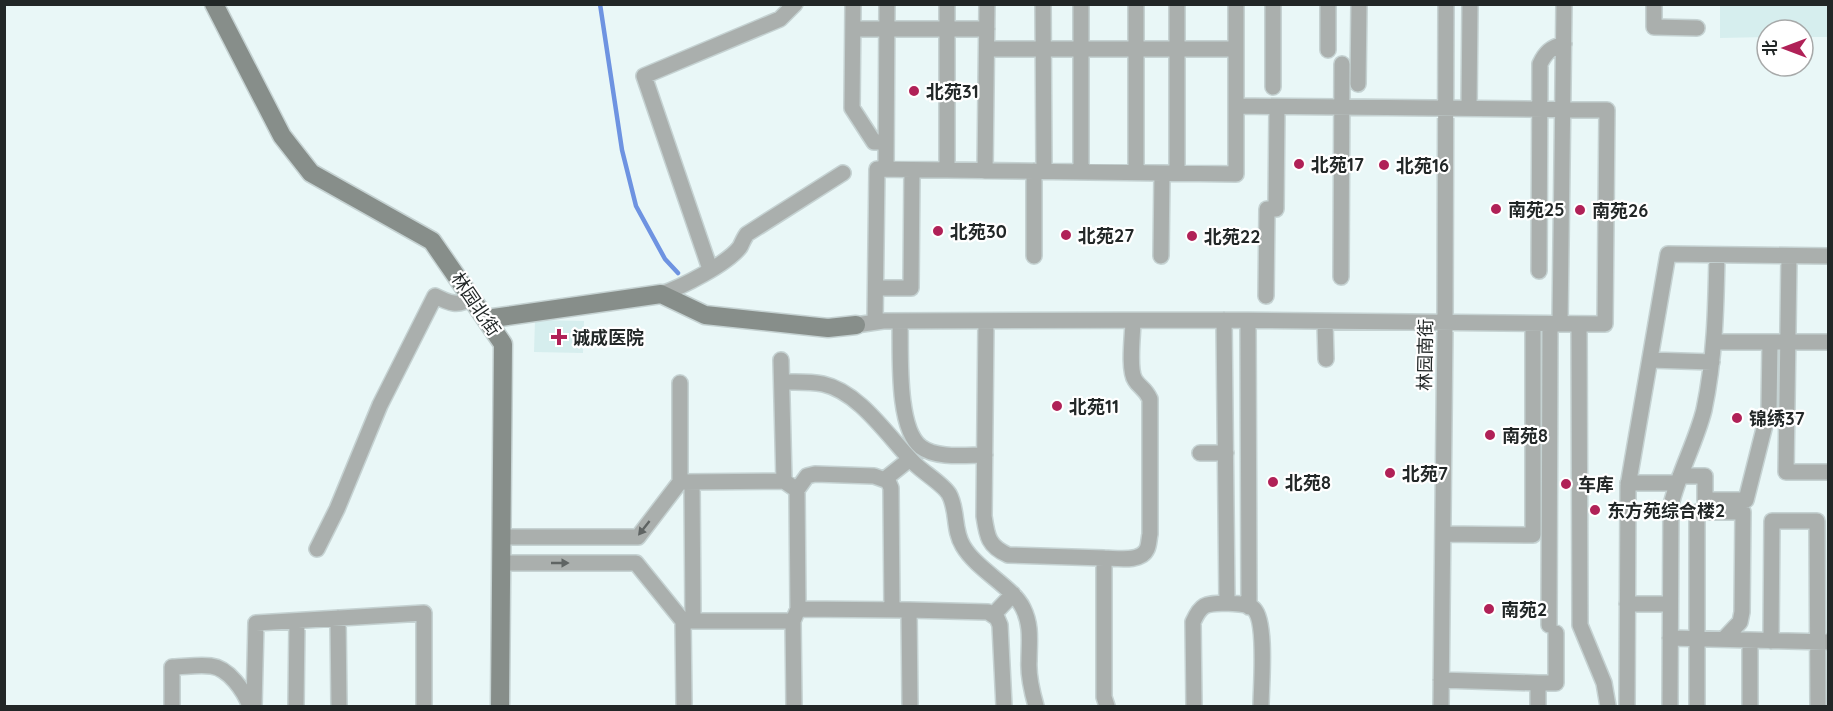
<svg xmlns="http://www.w3.org/2000/svg" width="1833" height="711" font-family="Quicksand,'Noto Sans SC',sans-serif">
  <rect width="100%" height="100%" fill="#e9f7f7"/>
  <path fill="#d6eeee" d="M1720 5H1828V37H1803V30H1767V37L1720 38Z
    M535 320 584 321 583 353 534 352Z"/>
  <g fill="none" stroke-linecap="round" stroke-linejoin="round">
    <path stroke="#6e93e1" stroke-width="4.5" d="M600 4 622 150 636 206 665 259 678 273"/>
    <g stroke="#c5d2d2" stroke-width="18">
      <path id="street" d="M853 4 852 108 874 142H886
        M1043 4 1044 171
        M1136 4V172
        M1654 4V27L1697 28
        M853 29H987
        M987 49H1236
        M1328 50V4
        M1358 84 1359 4
        M1273 87V4
        M1469 108 1470 4
        M886 169 887 4
        M947 170V4
        M985 171 987 4
        M1081 172V4
        M1177 173V4
        M1034 256V171
        M1161 256 1162 173
        M1789 256 1786 472H1828
        M710 269 644 76 780 19 795 4
        M1539 271 1540 64C1545 53 1551 47 1564 44
        M1341 277 1342 64
        M876 288H911L912 170
        M661 294C682 287 727 264 740 247 742 243 744 238 747 234L843 173
        M1266 296 1267 209H1276L1277 107
        M1224 320 1227 603C1235 604 1248 603 1254 609 1267 622 1261 687 1261 706
        M900 321C901 351 896 428 921 447 937 459 966 455 985 455
        M986 321 984 516C987 536 988 546 1008 555L1104 558V697L1107 706
        M1248 321 1249 607
        M875 322 877 169 1236 174V4
        M1325 322 1326 359
        M1560 324 1564 4
        M1579 324 1580 625 1604 683 1608 706
        M856 325 883 321 1224 320 1605 324 1607 110 1237 106
        M1715 342H1828
        M781 360 784 481 797 490 798 609 793 621 794 706
        M1650 360 1712 362
        M782 382C796 382 809 381 823 384 860 392 889 438 915 464 924 473 943 484 949 494 958 510 953 530 963 546 977 570 1013 587 1023 608 1032 626 1029 642 1029 661 1028 676 1032 692 1036 706
        M1200 453H1226
        M1680 476H1705V500H1746L1769 409 1770 342
        M885 479 910 459
        M683 482 784 481
        M692 482 693 621
        M1628 483H1677
        M797 490 807 476 815 474 874 476 888 481 891 488 892 610
        M1443 534 1533 535V324
        M502 537H638L680 482V383
        M317 549 337 509 380 405 435 296C449 303 458 307 472 298
        M1104 558C1116 558 1141 563 1147 549 1149 545 1149 538 1150 534V399C1145 388 1139 387 1135 380 1128 369 1133 334 1133 321
        M502 563H636L683 621 684 704
        M1627 604H1670
        M798 609 909 610 910 704
        M909 610 988 612 997 618 1000 625 1004 706
        M993 615 1013 594
        M338 618 339 706
        M683 621H793
        M1549 625 1550 324
        M1670 638 1828 642
        M1771 641 1772 521H1817L1818 706
        M1441 680 1538 683V706
        M1538 683H1556V633
        M172 706V667C184 667 199 664 211 666 229 668 244 691 250 706
        M254 706 256 623 424 613V706
        M296 706 297 621
        M1194 706 1193 622C1202 602 1207 604 1227 603
        M1441 706 1445 324 1446 4
        M1627 706 1628 486 1668 254 1828 256
        M1670 706 1671 505C1679 472 1696 442 1704 410 1715 358 1716 307 1717 255
        M1697 706V512H1743L1742 612 1740 622 1724 639
        M1750 706V640"/>
    </g>
    <g stroke="#c5d2d2" stroke-width="21">
      <path id="secondary" d="M214 4 282 136 311 173 432 241 503 344 500 706
        M486 319 661 294 705 315 828 328 856 325"/>
    </g>
    <use href="#street" stroke="#aaafad" stroke-width="15"/>
    <use href="#secondary" stroke="#878e8a" stroke-width="18"/>
  </g>
  <defs><path id="oneway-solid" d="M-6-.8H1V-3.2L6.5 0L1 3.2V.8H-6Z" transform="scale(1.5)"/></defs>
  <g fill="#5f6463">
    <use href="#oneway-solid" transform="translate(644 528) rotate(128)"/>
    <use href="#oneway-solid" transform="translate(560 563)"/>
  </g>
  <g fill="#b02157" stroke="#fff" stroke-width="2">
    <circle cx="914" cy="91" r="6"/>
    <circle cx="1299" cy="164" r="6"/>
    <circle cx="1384" cy="165" r="6"/>
    <circle cx="1496" cy="209" r="6"/>
    <circle cx="1580" cy="210" r="6"/>
    <circle cx="938" cy="231" r="6"/>
    <circle cx="1066" cy="235" r="6"/>
    <circle cx="1192" cy="236" r="6"/>
    <path d="M556 328h6v6h6v6h-6v6h-6v-6h-6v-6h6z"/>
    <circle cx="1057" cy="406" r="6"/>
    <circle cx="1737" cy="418" r="6"/>
    <circle cx="1490" cy="435" r="6"/>
    <circle cx="1390" cy="473" r="6"/>
    <circle cx="1273" cy="482" r="6"/>
    <circle cx="1566" cy="484" r="6"/>
    <circle cx="1595" cy="510" r="6"/>
    <circle cx="1489" cy="609" r="6"/>
  </g>
  <g text-anchor="middle" dominant-baseline="central" stroke-width="4.5" stroke-linejoin="round" paint-order="stroke">
    <g font-size="18" font-weight="bold" fill="#222727" stroke="#fff" text-anchor="start">
      <text x="926" y="91">北苑31</text>
      <text x="1311" y="164">北苑17</text>
      <text x="1396" y="165">北苑16</text>
      <text x="1508" y="209">南苑25</text>
      <text x="1592" y="210">南苑26</text>
      <text x="950" y="231">北苑30</text>
      <text x="1078" y="235">北苑27</text>
      <text x="1204" y="236">北苑22</text>
      <text x="572" y="337">诚成医院</text>
      <text x="1069" y="406">北苑11</text>
      <text x="1749" y="418">锦绣37</text>
      <text x="1502" y="435">南苑8</text>
      <text x="1402" y="473">北苑7</text>
      <text x="1285" y="482">北苑8</text>
      <text x="1578" y="484">车库</text>
      <text x="1607" y="510">东方苑综合楼2</text>
      <text x="1501" y="609">南苑2</text>
    </g>
    <g font-size="18" fill="#222727" stroke="#fff">
      <text transform="translate(476 304) rotate(56)">林园北街</text>
      <text transform="translate(1425 355) rotate(-89)">林园南街</text>
    </g>
  </g>
  <rect width="1833" height="711" fill="none" stroke="#222727" stroke-width="12"/>
  <g transform="translate(1785 48) rotate(270)"><circle r="28" fill="#ffffff" stroke="#a7a9a9" stroke-width="1.5"/>
  <path d="M0-4.5L10 22L0 15L-10 22Z" fill="#b02157"/>
  <text y="-9" font-size="16" font-weight="bold" text-anchor="middle" fill="#222727">北</text>
  </g>
</svg>
